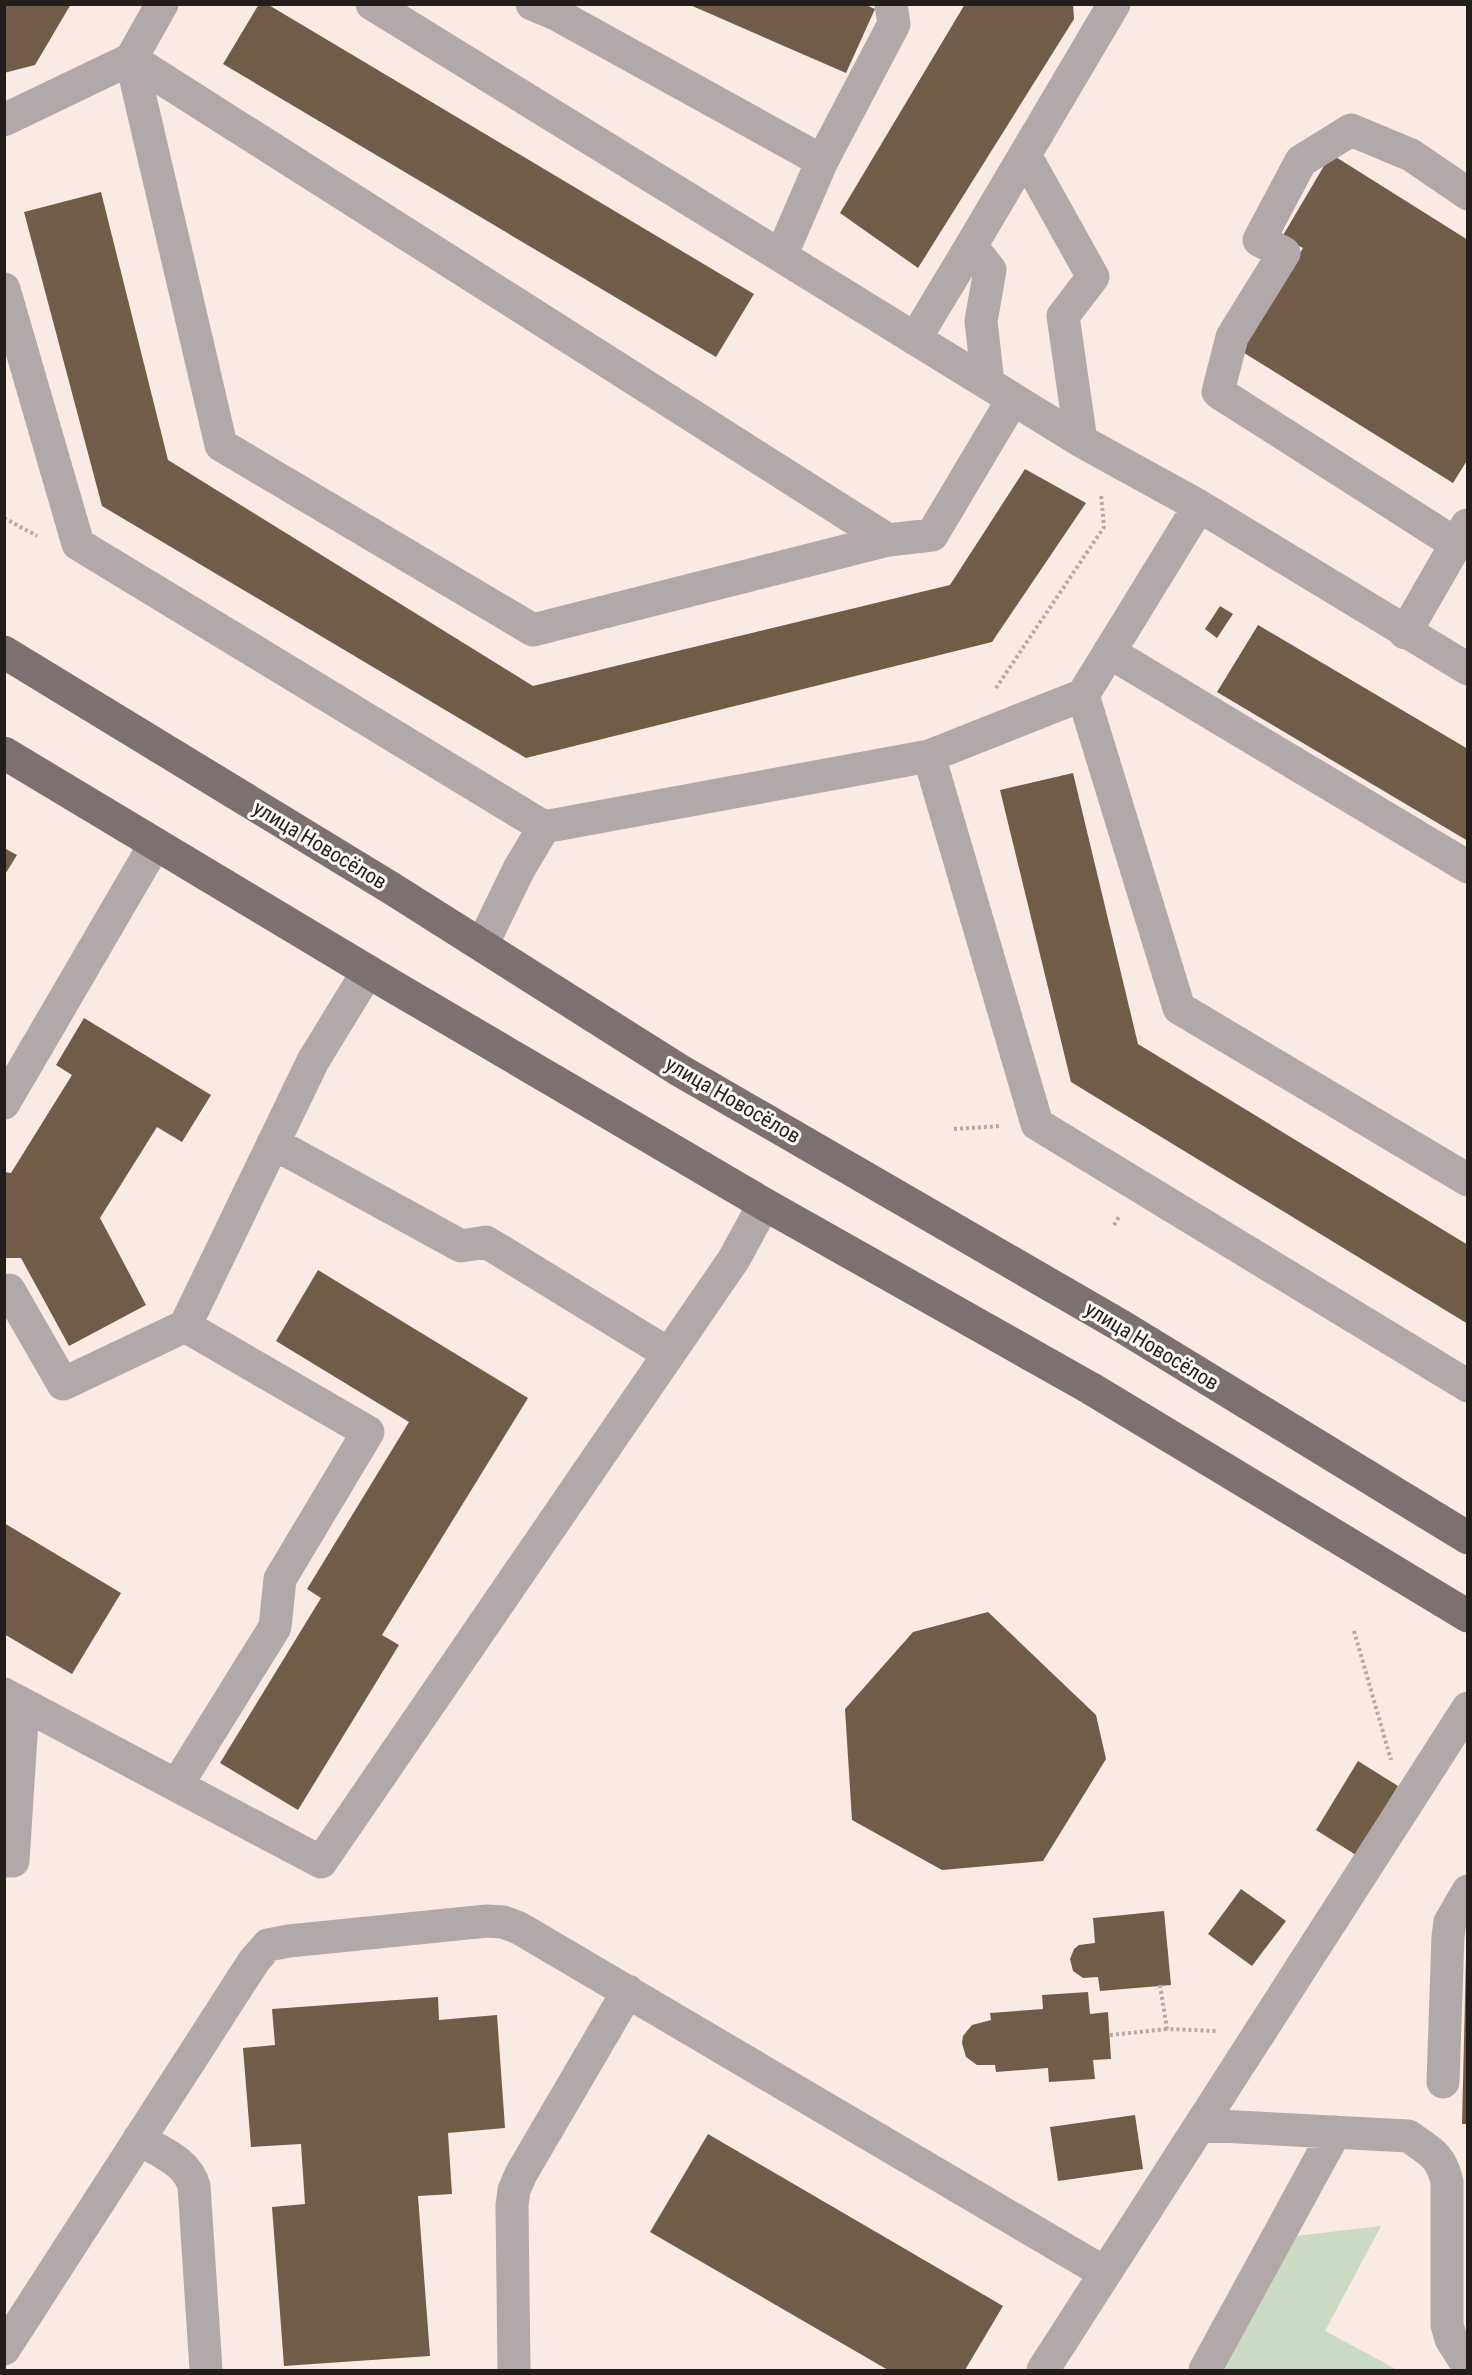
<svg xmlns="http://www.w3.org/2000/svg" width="1472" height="2375" font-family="'Roboto Condensed',sans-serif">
  <rect width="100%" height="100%" fill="#f9ebe3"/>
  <path fill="#cbdac3" d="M1381 2226 1325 2331 1394 2368 1393 2370H1221L1295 2236Z"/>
  <path fill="#715c47" d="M4 4H71L35 65 4 73Z
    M259 4H267L754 294 716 357 223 64Z
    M965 4H1073L1074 19 918 268 840 213Z
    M690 5H866L875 9 846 73Z
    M1331 154 1468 240V459L1453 483 1241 351 1303 248 1282 237Z
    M101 192 168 460 533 686 950 585 1025 469 1086 503 992 642 526 758 102 506 24 212Z
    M1220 606 1233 614 1217 638 1205 629Z
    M1258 625 1468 749V841L1217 692Z
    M1073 773 1138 1044 1468 1245V1324L1071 1082 1000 790Z
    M4 848 17 855 4 876Z
    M84 1018 211 1095 182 1142 157 1127 100 1218 146 1305 69 1346 21 1258H4V1172L11 1173 72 1075 56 1065Z
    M318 1270 528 1398 382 1635 399 1645 298 1810 220 1763 321 1598 307 1589 409 1422 276 1341Z
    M4 1523 121 1593 72 1674 4 1634Z
    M988 1612 1096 1715 1106 1759 1043 1861 942 1870 852 1820 845 1709 913 1632Z
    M1358 1761 1398 1786 1356 1855 1316 1830Z
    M1241 1889 1286 1921 1252 1966 1208 1934Z
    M1164 1911 1171 1985 1100 1991 1098 1977 1083 1978 1073 1971 1070 1959 1074 1949 1079 1945 1095 1943 1093 1918Z
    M1466 1957H1468V2124H1462Z
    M1088 1992 1090 2014 1108 2012 1111 2059 1093 2060 1095 2079 1049 2082 1048 2068 996 2072 995 2065H977L966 2057 962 2043 963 2036 972 2025 991 2020 990 2013 1043 2009 1042 1995Z
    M438 1997 439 2020 497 2015 505 2128 448 2133 452 2194 418 2196 430 2356 284 2366 272 2207 305 2204 301 2144 251 2147 243 2048 275 2045 272 2009Z
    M1135 2115 1143 2169 1058 2181 1050 2127Z
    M708 2134 1003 2306 965 2370H888L650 2232Z"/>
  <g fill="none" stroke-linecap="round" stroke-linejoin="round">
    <path stroke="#b4a9a3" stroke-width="4" stroke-dasharray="3 3" stroke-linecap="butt" d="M4 518 37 536
      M996 688 1104 527 1101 494
      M954 1129 1000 1126
      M1114 1225 1120 1215
      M1354 1631 1391 1760
      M1160 1985 1167 2029 1218 2031
      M1110 2035 1167 2029"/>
    <path stroke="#b1a9a9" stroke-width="33" d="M372 4 1081 441 1199 506 1468 669
      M532 4 556 14 822 161 781 256
      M131 59 221 445 533 630 888 540 932 535 1013 399
      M131 59 888 540
      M4 120 131 59 162 4
      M1025 155 1093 277 1063 316 1081 441
      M822 161 894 24 891 4
      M4 289 78 544 544 827
      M915 339 971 246
      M988 383 981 321 990 270 971 246 1114 4
      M1456 544 1218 392 1232 337 1284 253 1259 240 1301 161 1351 130 1411 155 1468 194
      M1405 633 1467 525
      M1109 652 1468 867
      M1083 695 1179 1008 1468 1180
      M929 756 1037 1124 1468 1386
      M482 945 519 869 544 827 929 756 1083 695 1199 506
      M4 1103 155 844
      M273 1143 461 1246 486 1242 669 1354
      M4 1290H9L63 1384 185 1326
      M4 1694 321 1862 734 1259 764 1204
      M177 1785 275 1627 280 1579 368 1432 185 1326 313 1061 368 971
      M4 1861H13L23 1705
      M1443 2082 1448 1936 1450 1922 1468 1891
      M1200 2125 1408 2136C1430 2151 1441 2155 1447 2182V2325L1451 2339 1468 2366
      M139 2139C160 2152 187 2161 194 2186L206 2370
      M4 2349 254 1961 268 1945 289 1941 487 1921 503 1922 519 1928 1105 2273
      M514 2370 512 2205 514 2190 521 2174 628 1991
      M1043 2370 1468 1708
      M1205 2370 1335 2132"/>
    <path stroke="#7d7070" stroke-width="33" d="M4 652 391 888 679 1070 1123 1327 1468 1538
      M4 753 389 984 764 1204 1090 1388 1468 1616"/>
  </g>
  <g text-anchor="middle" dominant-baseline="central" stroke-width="6" stroke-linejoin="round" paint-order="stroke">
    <g font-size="21" fill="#231e1b" stroke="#fefbf9">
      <text transform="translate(320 845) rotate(31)">улица Новосёлов</text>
      <text transform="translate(733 1100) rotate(30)">улица Новосёлов</text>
      <text transform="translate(1152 1346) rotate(31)">улица Новосёлов</text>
    </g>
  </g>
  <rect width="1472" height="2375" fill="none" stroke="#231e1b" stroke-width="12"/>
</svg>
